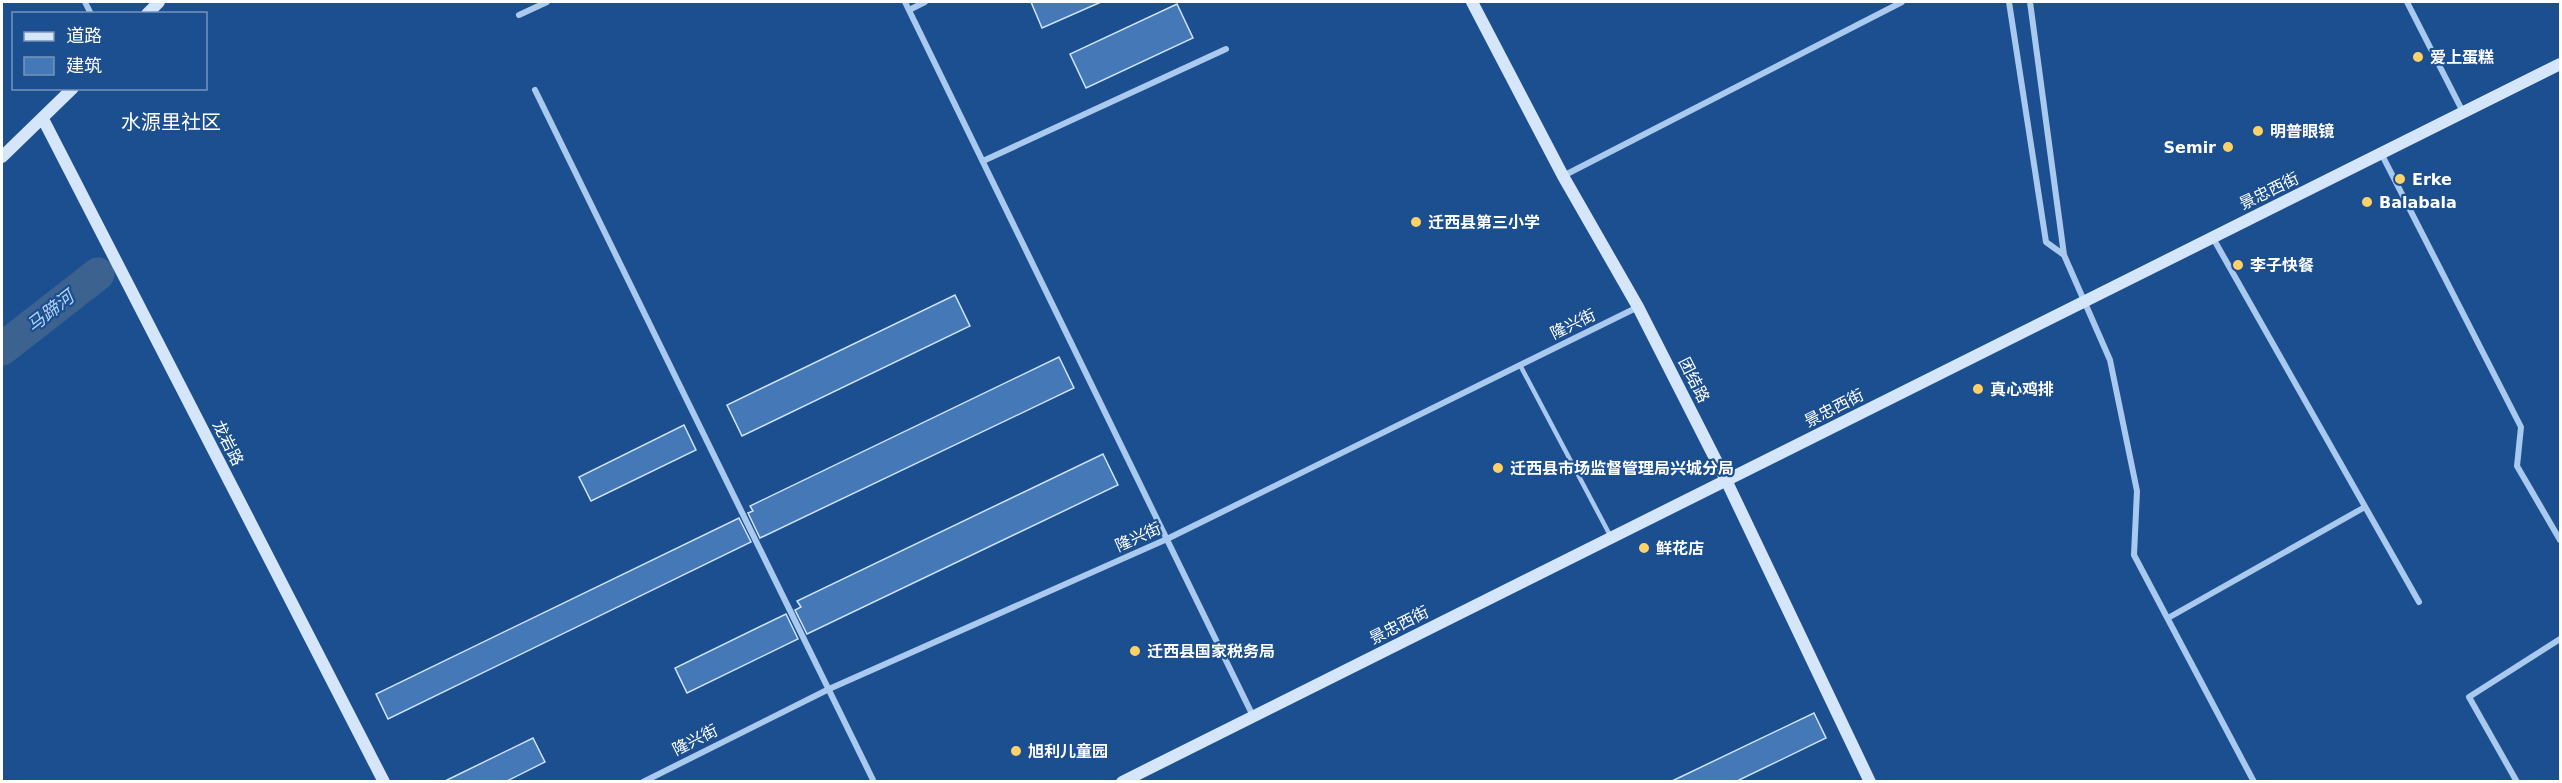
<svg xmlns="http://www.w3.org/2000/svg" width="2562" height="783" font-family="'DejaVu Sans','Noto Sans SC',sans-serif">
  <rect width="100%" height="100%" fill="#1b4f8f"/>
  <g fill="none" stroke-linecap="round" stroke-linejoin="round">
    <path stroke="#3c6290" stroke-width="33" d="M2 349 98 274"/>
  </g>
  <path fill="#4478b7" stroke="#cfe3fa" stroke-width="1.5" d="M1031 2H1101L1042 28Z
    M1177 4 1193 38 1086 88 1070 54Z
    M955 295 970 326 742 436 727 405Z
    M1059 357 1074 388 760 538 748 513 753 511 750 506Z
    M684 425 696 450 591 501 579 477Z
    M1103 454 1118 485 807 634 795 610 801 607 797 601Z
    M739 518 751 542 388 719 376 694Z
    M786 614 798 639 687 693 675 668Z
    M1814 713 1826 738 1735 782H1670Z
    M533 738 545 762 505 782H443Z"/>
  <g fill="none" stroke-linecap="round" stroke-linejoin="round">
    <path stroke="#a9c9ee" stroke-width="4.5" d="M1520 365 1611 537"/>
    <path stroke="#a9c9ee" stroke-width="6" d="M85 2 91 14
      M905 2 1253 716
      M2009 2 2046 242 2064 255
      M2030 2 2064 255 2110 360 2137 491 2134 555 2254 782
      M2407 2 2463 112
      M909 10 925 2
      M519 15 547 2
      M535 90 874 782
      M2381 153 2521 427 2517 466 2560 540
      M983 161 1226 49
      M1563 176 1902 2
      M2213 238 2419 602
      M2168 618 2365 507
      M643 782 829 689 1167 539 1638 307
      M2517 782 2469 697 2560 639"/>
    <path stroke="#d6e6fa" stroke-width="12" d="M1472 2 1563 176 1638 307 1726 480 1870 782
      M147 14 159 2
      M43 119 384 782
      M2 157 73 88
      M1122 782 2560 64"/>
  </g>
  <g fill="#ffd166" stroke="#1b4f8f" stroke-width="2">
    <circle cx="2418" cy="57" r="6"/>
    <circle cx="2258" cy="131" r="6"/>
    <circle cx="2228" cy="147" r="6"/>
    <circle cx="2400" cy="179" r="6"/>
    <circle cx="2367" cy="202" r="6"/>
    <circle cx="1416" cy="222" r="6"/>
    <circle cx="2238" cy="265" r="6"/>
    <circle cx="1978" cy="389" r="6"/>
    <circle cx="1498" cy="468" r="6"/>
    <circle cx="1644" cy="548" r="6"/>
    <circle cx="1135" cy="651" r="6"/>
    <circle cx="1016" cy="751" r="6"/>
  </g>
  <g text-anchor="middle" dominant-baseline="central" stroke-width="4.5" stroke-linejoin="round" paint-order="stroke">
    <g font-size="16" font-weight="bold" fill="#fff" stroke="#1b4f8f" text-anchor="start">
      <text x="2430" y="57">爱上蛋糕</text>
      <text x="2270" y="131">明普眼镜</text>
      <text x="2216" y="147" text-anchor="end">Semir</text>
      <text x="2412" y="179">Erke</text>
      <text x="2379" y="202">Balabala</text>
      <text x="1428" y="222">迁西县第三小学</text>
      <text x="2250" y="265">李子快餐</text>
      <text x="1990" y="389">真心鸡排</text>
      <text x="1510" y="468">迁西县市场监督管理局兴城分局</text>
      <text x="1656" y="548">鲜花店</text>
      <text x="1147" y="651">迁西县国家税务局</text>
      <text x="1028" y="751">旭利儿童园</text>
    </g>
    <g font-size="16" fill="#fff" stroke="#1b4f8f">
      <text transform="translate(2269 191) rotate(-26)">景忠西街</text>
      <text transform="translate(1573 324) rotate(-26)">隆兴街</text>
      <text transform="translate(1694 380) rotate(63)">团结路</text>
      <text transform="translate(1834 408) rotate(-27)">景忠西街</text>
      <text transform="translate(228 443) rotate(63)">龙岩路</text>
      <text transform="translate(1138 537) rotate(-24)">隆兴街</text>
      <text transform="translate(1399 625) rotate(-27)">景忠西街</text>
      <text transform="translate(695 740) rotate(-27)">隆兴街</text>
    </g>
    <g font-size="18" font-style="italic" fill="#b5d3f5" stroke="#1b4f8f">
      <text transform="translate(50 311) rotate(-38)">马蹄河</text>
    </g>
    <g font-size="20" fill="#fff" stroke="#1b4f8f">
      <text x="171" y="122">水源里社区</text>
    </g>
  </g>
  <rect width="2562" height="783" fill="none" stroke="#ffffff" stroke-width="6"/>
  <rect x="12" y="12" width="195" height="78" fill="#1b4f8f" stroke="#7695bc" stroke-width="1.5"/>
  <rect x="24" y="32" width="30" height="9" fill="#d6e6fa" stroke="#7695bc" stroke-width="1.5"/>
  <text x="66" y="42" font-size="18" fill="#ffffff">道路</text>
  <rect x="24" y="57" width="30" height="18" fill="#4478b7" stroke="#7695bc" stroke-width="1.5"/>
  <text x="66" y="72" font-size="18" fill="#ffffff">建筑</text>
</svg>
